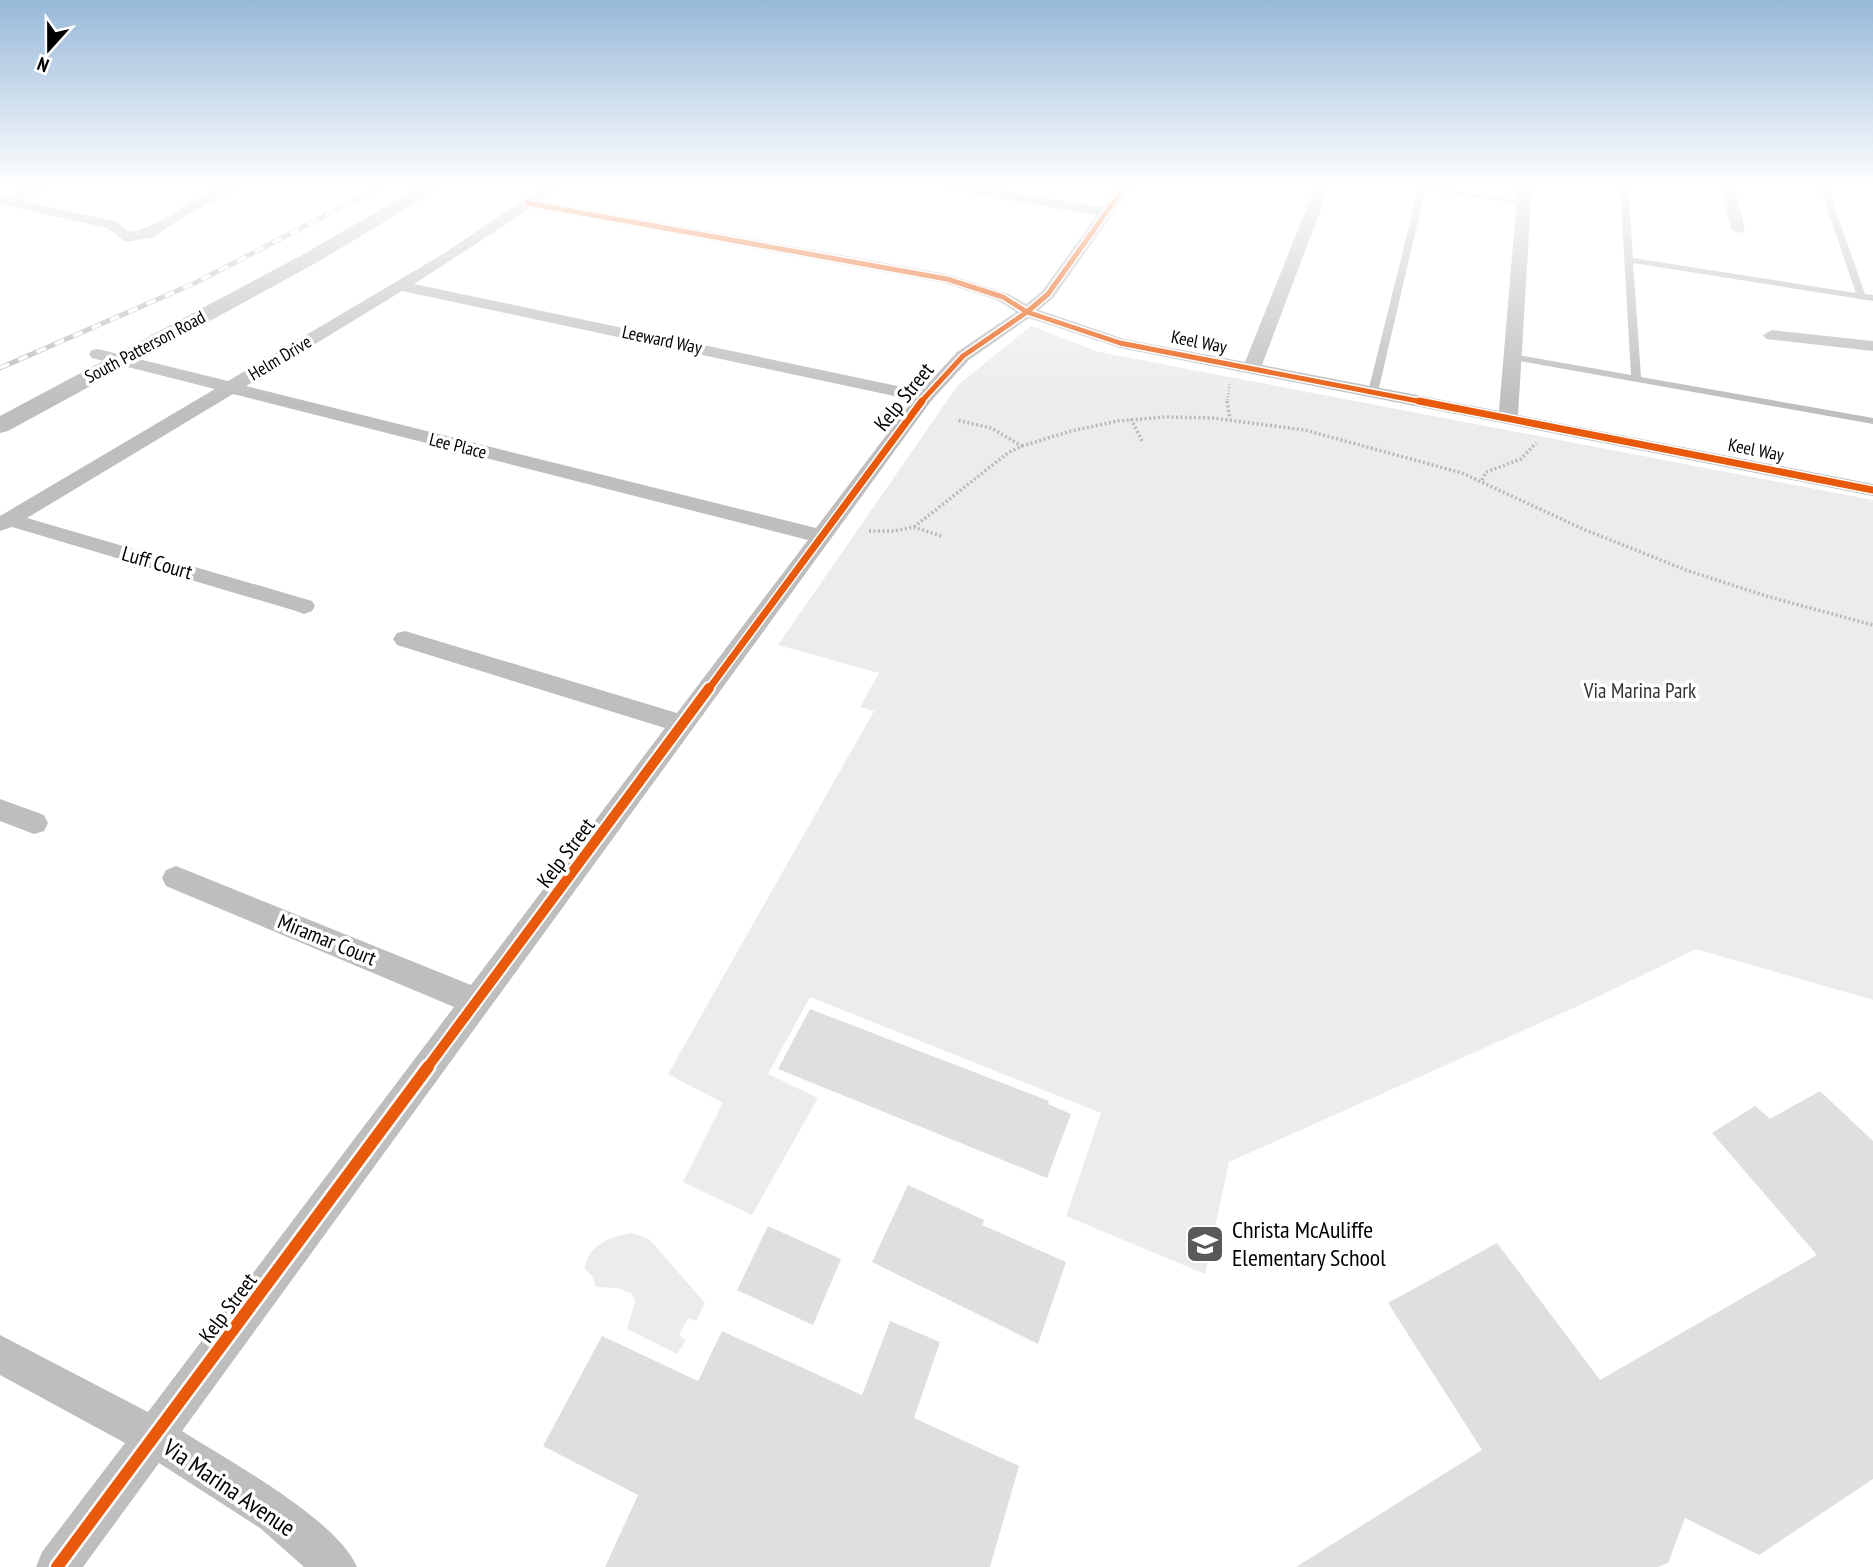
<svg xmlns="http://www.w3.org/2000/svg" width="1873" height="1567" viewBox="0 0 1873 1567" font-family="'PT Sans Narrow',sans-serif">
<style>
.green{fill:#ececec}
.building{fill:#dfdfdf}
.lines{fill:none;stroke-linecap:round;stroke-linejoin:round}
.path-far1{stroke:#b9b9b9;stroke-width:2.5;stroke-dasharray:1 2;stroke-linecap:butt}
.path{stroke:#b9b9b9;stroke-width:3.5;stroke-dasharray:2 2.5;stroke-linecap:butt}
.service{fill:#bebebe;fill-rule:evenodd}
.minor{fill:#bebebe;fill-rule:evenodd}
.tertiary{fill:#bebebe;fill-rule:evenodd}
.rail-casing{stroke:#bebebe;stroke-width:5}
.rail{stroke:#fff;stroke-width:3.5;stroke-dasharray:10;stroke-linecap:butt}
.cycleway-far3-casing{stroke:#fff;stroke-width:8}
.cycleway-far2-casing{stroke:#fff;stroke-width:10}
.cycleway-far1-casing{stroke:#fff;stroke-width:14}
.cycleway-casing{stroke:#fff;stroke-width:17}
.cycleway-far3{stroke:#e8590c;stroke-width:5}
.cycleway-far2{stroke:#e8590c;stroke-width:7}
.cycleway-far1{stroke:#e8590c;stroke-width:10}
.cycleway{stroke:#e8590c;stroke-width:12}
.labels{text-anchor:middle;stroke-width:7;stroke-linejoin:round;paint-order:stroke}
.far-street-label{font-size:18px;fill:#000;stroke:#fff}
.street-label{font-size:21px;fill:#000;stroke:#fff}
.park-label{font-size:21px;fill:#333;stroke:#fff}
.near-poi-label{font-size:24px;fill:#000;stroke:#fff;text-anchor:start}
.near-street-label{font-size:24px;fill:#000;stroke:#fff}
</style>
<rect width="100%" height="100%" fill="#fff"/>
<!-- green -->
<g class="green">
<polygon points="1031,326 1099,352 1873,500 1873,1000 1696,949 1589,1001 1229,1162 1205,1274 1066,1216 1101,1113 810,997 768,1074 818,1098 752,1215 683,1182 723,1103 668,1074 874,711 860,707 879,673 778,645 958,385"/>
<path d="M632,1233L649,1239L705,1303L696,1321L688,1318L679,1335L686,1340L677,1354L627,1329L635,1302L632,1294L618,1288L596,1287L593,1277L585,1269C587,1245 611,1236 632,1233Z"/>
</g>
<!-- building -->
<g class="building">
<polygon points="810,1009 1049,1101 1048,1104 1071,1114 1047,1178 778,1069"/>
<polygon points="1820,1091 1873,1141 1873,1479 1759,1555 1685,1518 1668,1563 1658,1567 1296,1567 1482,1450 1388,1303 1497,1243 1600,1380 1817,1255 1712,1133 1755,1106 1770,1119"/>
<polygon points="908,1185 984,1220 982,1225 1066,1262 1038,1344 872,1262"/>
<polygon points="768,1226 841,1259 813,1325 737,1290"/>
<polygon points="890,1321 940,1342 914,1418 1019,1466 990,1567 605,1567 638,1495 543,1446 602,1336 698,1381 722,1331 862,1395"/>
</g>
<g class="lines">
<!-- path-far1 -->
<polyline class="path-far1" points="1227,403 1230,382"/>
<!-- path -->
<g class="path">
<polyline points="1227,401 1230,419"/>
<polyline points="1131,419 1142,441"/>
<polyline points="1022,446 1071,431 1118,421 1165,417 1212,418 1305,430 1462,473 1583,529 1686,570 1766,596 1873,625"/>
<polyline points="1482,480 1486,472 1521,459 1536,443"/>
<polyline points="914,527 1009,452 1022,446 991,428 956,420"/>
<polyline points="869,531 894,531 914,527 941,536"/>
</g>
<!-- service -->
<g class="service">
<polygon points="1620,185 1628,185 1633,258 1856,293 1819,185 1827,185 1865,294 1873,295 1873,301 1633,263 1641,377 1873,418 1873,424 1509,359 1509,355 1512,354 1631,375"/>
<polygon points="1419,186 1528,202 1524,204 1425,191 1378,392 1373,395 1368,392"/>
</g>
<!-- minor -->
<g class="minor">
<path d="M35,185H54L23,201L117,222L129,232C168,227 199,184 244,185L180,219L154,237L126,242L107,228L0,204V196L7,197Z"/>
<path d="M546,185H562L541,201L947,274L1009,294L1026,304L1042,291L1097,215L942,189L935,185H967L1103,207L1119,185H1133L1054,297L1039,310L1124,339L1245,362L1316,185H1330L1262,365L1499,411L1518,185H1532L1518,415L1873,484V496L1120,348L1029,318L969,360L931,401L182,1431C227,1460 337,1519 357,1567H304L260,1528L159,1463L83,1567H36L42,1552L125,1443L0,1375V1335L148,1412L454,1007L166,886L162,878L166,870L176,866L186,870L471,985L665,728L397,645L393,639L397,633L405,631L677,713L808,540L233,394L27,518L312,601L315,606L312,611L304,614L296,611L12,527L0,531V516L215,389L92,358L89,354L92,350L98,349L228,381L443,254ZM531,208L944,283L997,300L1016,312L957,352L921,391L414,284ZM402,291L913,400L816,528L246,386Z"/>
<polygon points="1720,185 1734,185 1745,229 1743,232 1738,233 1731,229"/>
<polygon points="1772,330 1873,341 1873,351 1766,339 1763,335"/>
<polygon points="0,799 44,815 48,823 44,831 34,834 0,821"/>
</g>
<!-- tertiary -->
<polygon class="tertiary" points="423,185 445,185 316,263 8,431 0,433 0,416 302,255"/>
<defs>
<polyline id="rail" points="0,368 195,283 384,185"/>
</defs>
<!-- rail casing -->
<use href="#rail" class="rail-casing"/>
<!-- rail -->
<use href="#rail" class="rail"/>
<defs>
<g id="cycleway-far3">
<polyline points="527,203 947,279 1003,297 1027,312 1120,343 1428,403"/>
<polyline points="920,403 963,356 1027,312 1048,294 1126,185"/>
</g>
<g id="cycleway-far2">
<polyline points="1419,401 1873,490"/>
<polyline points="708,690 922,401"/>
</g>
<polyline id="cycleway-far1" points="427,1068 709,688"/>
<polyline id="cycleway" points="57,1567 428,1067"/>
</defs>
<!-- cycleway-far3 casing -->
<use href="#cycleway-far3" class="cycleway-far3-casing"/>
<!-- cycleway-far2 casing -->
<use href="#cycleway-far2" class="cycleway-far2-casing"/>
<!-- cycleway-far1 casing -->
<use href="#cycleway-far1" class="cycleway-far1-casing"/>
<!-- cycleway casing -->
<use href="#cycleway" class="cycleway-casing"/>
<!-- cycleway-far3 -->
<use href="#cycleway-far3" class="cycleway-far3"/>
<!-- cycleway-far2 -->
<use href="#cycleway-far2" class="cycleway-far2"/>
<!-- cycleway-far1 -->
<use href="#cycleway-far1" class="cycleway-far1"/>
<!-- cycleway -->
<use href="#cycleway" class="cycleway"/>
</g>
<!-- sky -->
<linearGradient id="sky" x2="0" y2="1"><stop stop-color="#97b8d8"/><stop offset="0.46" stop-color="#fff"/><stop offset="1" stop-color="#fff" stop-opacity="0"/></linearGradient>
<rect width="1873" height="404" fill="url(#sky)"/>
<!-- icons -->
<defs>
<symbol id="school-square" viewBox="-11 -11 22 22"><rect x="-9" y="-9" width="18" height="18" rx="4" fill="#595959" stroke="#fff"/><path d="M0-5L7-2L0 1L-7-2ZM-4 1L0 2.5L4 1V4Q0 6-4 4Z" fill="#fff"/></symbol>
</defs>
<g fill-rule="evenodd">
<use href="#school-square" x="1183" y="1222" width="44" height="44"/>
</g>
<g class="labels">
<!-- far-street labels -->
<g class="far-street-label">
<text transform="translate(662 340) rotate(12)" y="6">Leeward Way</text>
<text transform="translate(1199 342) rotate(11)" y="6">Keel Way</text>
<text transform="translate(145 347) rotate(-28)" y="6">South Patterson Road</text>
<text transform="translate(280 358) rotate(-31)" y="6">Helm Drive</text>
<text transform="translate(458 446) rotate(14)" y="6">Lee Place</text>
<text transform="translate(1756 450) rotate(11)" y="6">Keel Way</text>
</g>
<!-- street labels -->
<g class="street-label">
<text transform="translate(904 397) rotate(-51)" y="7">Kelp Street</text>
<text transform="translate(157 563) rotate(16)" y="7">Luff Court</text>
<text transform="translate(566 853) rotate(-53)" y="7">Kelp Street</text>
<text transform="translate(327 940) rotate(22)" y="7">Miramar Court</text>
<text transform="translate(228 1308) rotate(-53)" y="7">Kelp Street</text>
</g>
<!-- park labels -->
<g class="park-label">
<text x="1640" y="698">Via Marina Park</text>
</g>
<!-- near-poi labels -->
<g class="near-poi-label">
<text x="1232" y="1238">Christa McAuliffe<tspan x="1232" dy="28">Elementary School</tspan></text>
</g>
<!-- near-street labels -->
<g class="near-street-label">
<text transform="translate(229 1488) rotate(34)" y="8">Via Marina Avenue</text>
</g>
</g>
<!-- north arrow -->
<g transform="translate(49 49) rotate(201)" stroke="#ffffff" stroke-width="5" paint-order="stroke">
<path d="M0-5L12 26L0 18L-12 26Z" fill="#000000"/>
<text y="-10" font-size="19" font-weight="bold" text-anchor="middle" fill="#000000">N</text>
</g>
</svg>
